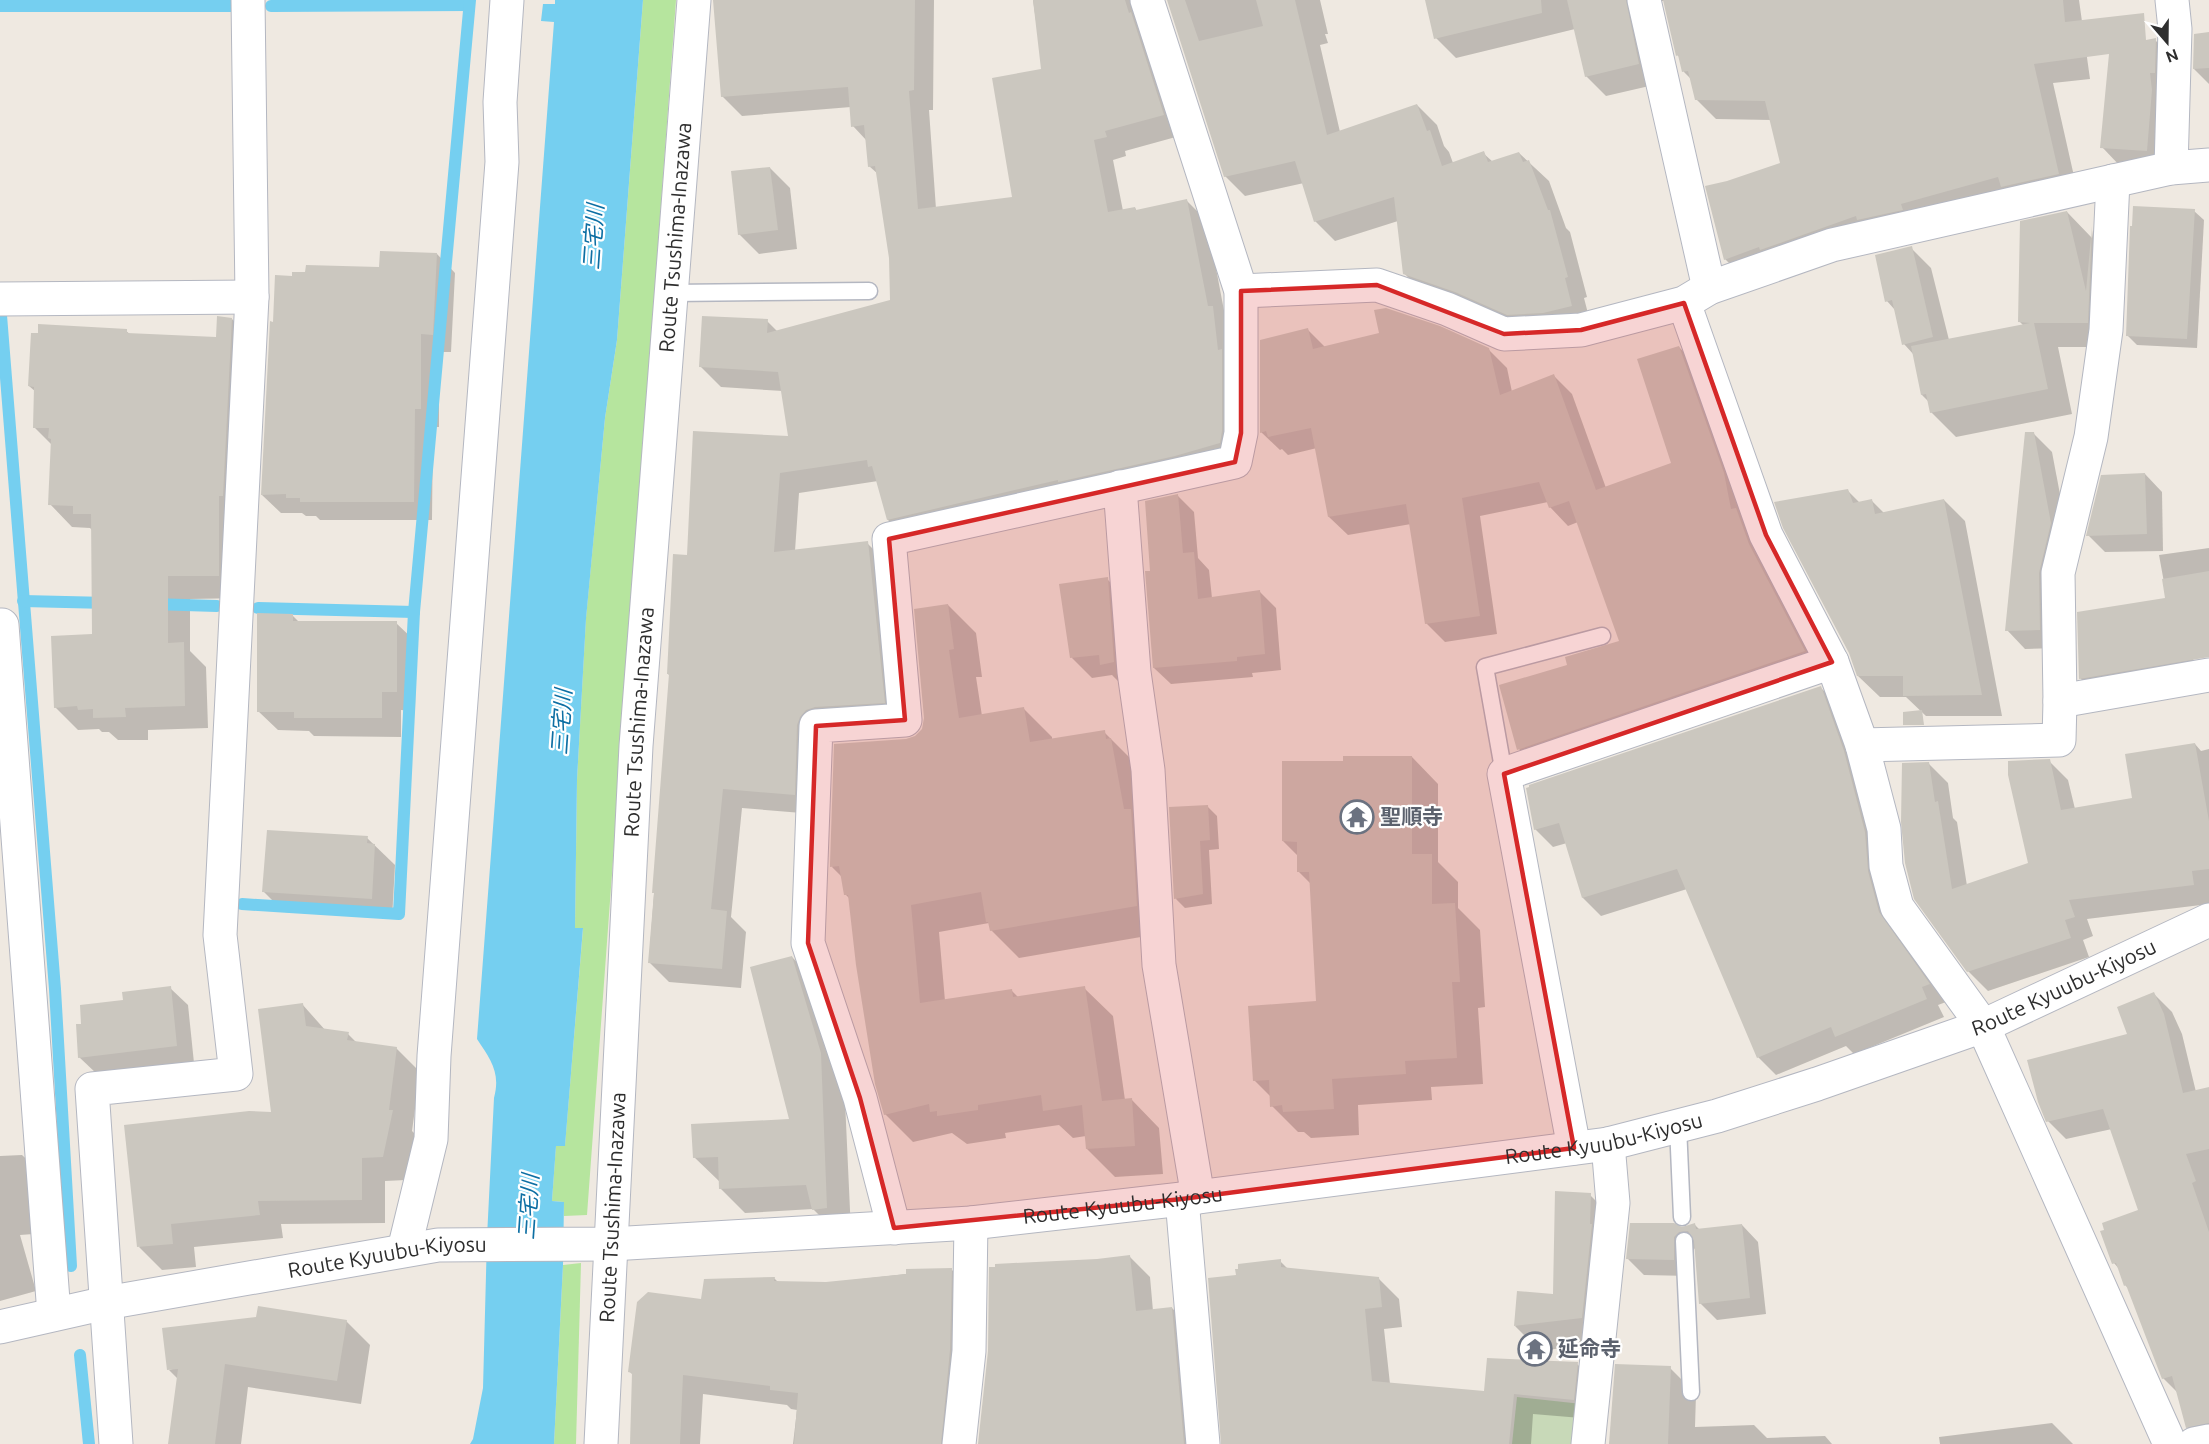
<svg xmlns="http://www.w3.org/2000/svg" width="2209" height="1444" viewBox="0 0 2209 1444" font-family="Ubuntu,'Noto Sans JP',sans-serif">
<style>
.green{fill:#b6e59e}
.cemetery{fill:#c8d9b8}
.water{fill:#75cff0}
.shadow{fill:#0003}
.lines{fill:none;stroke-linecap:round;stroke-linejoin:round}
.stream{stroke:#75cff0;stroke-width:12}
.building{fill:#cbc7bf}
.service-casing{stroke:#b4b7c1;stroke-width:19}
.minor-casing{stroke:#b4b7c1;stroke-width:35}
.secondary-casing{stroke:#b4b7c1;stroke-width:35}
.service{stroke:#fff;stroke-width:16}
.minor{stroke:#fff;stroke-width:33}
.secondary{stroke:#fff;stroke-width:33}
.marked{fill:#d62828;fill-opacity:0.2;stroke:#d62828;stroke-width:4.5;stroke-linejoin:round}
.labels{text-anchor:middle;stroke-width:4.5;stroke-linejoin:round;paint-order:stroke}
.street-label{font-size:21px;fill:#2e2e2e;stroke:#fff}
.worship-label{font-size:21px;font-weight:bold;fill:#5b616d;stroke:#fff;text-anchor:start}
.water-label{font-size:22px;font-style:italic;fill:#0d6fa3;stroke:#fff}
</style>
<rect width="100%" height="100%" fill="#efe9e1"/>
<!-- green -->
<g class="green">
<polygon points="643,0 676,0 587,1215 564,1216 564,1202 552,1201 556,1145 565,1145 583,929 575,928 577,780 586,618 605,418 617,340"/>
<polygon points="581,1263 576,1444 554,1444 563,1265"/>
</g>
<!-- cemetery -->
<polygon class="cemetery" points="1517,1397 1582,1404 1577,1444 1512,1444"/>
<!-- water -->
<path class="water" d="M555,0H643L617,340L605,418L586,619L577,780L575,928H583L565,1146H556L552,1201L564,1202L563,1265L554,1444H470L473,1439L483,1388L487,1237L494,1098C501,1072 490,1059 477,1039L554,22L541,21L543,4H555Z"/>
<!-- shadow -->
<g class="shadow">
<polygon points="828,0 934,0 933,110 929,110 936,209 1014,199 1043,70 1033,0 1139,0 1183,135 1125,151 1126,156 1113,160 1123,211 1135,208 1137,211 1187,201 1207,221 1226,321 1242,452 908,540 888,520 878,481 799,493 795,551 867,543 887,563 904,722 835,727 814,814 742,808 731,917 746,932 741,988 669,982 649,962 670,676 668,674 689,557 790,438 783,391 721,387 701,367 767,321 778,332 892,301 890,258 878,174 869,166 867,141 853,126 851,107 742,116 722,96"/>
<polygon points="1172,0 1320,0 1328,34 1325,34 1328,43 1320,45 1340,132 1417,105 1437,125 1444,146 1449,152 1453,163 1483,153 1493,162 1519,153 1549,181 1566,228 1570,232 1587,297 1584,298 1591,325 1529,334 1424,294 1404,273 1398,221 1335,241 1315,221 1304,183 1245,196 1225,176"/>
<polygon points="1427,0 2079,0 2090,79 2053,83 2078,194 1745,279 1725,259 1728,182 1782,164 1771,120 1716,119 1696,99 1691,79 1684,72 1681,58 1677,55 1665,1 1660,1 1658,84 1606,96 1586,76 1575,29 1456,58 1436,38"/>
<polygon points="2209,34 2209,84 2194,69"/>
<polygon points="2155,40 2175,60 2166,170 2121,167 2102,147"/>
<polygon points="770,168 790,188 797,249 759,254 739,234"/>
<polygon points="2194,211 2204,220 2197,348 2137,345 2127,335"/>
<polygon points="2067,212 2092,238 2093,230 2116,253 2112,347 2058,347 2072,414 1956,437 1931,412 1929,402 1922,395 1914,355 1904,344 1895,310 1887,301 1911,248 1931,268 1949,340 2023,325 2020,322"/>
<polygon points="437,254 455,273 451,352 439,352 439,427 433,427 432,520 320,520 316,516 306,516 302,513 281,513 262,495 275,323 293,278 380,269"/>
<polygon points="232,319 254,342 242,598 190,599 190,651 206,667 208,728 148,730 148,740 118,740 109,732 102,732 99,729 78,730 55,707 94,635 93,531 90,528 72,527 50,504 52,445 34,427 36,392 29,386 126,331 131,335 217,339"/>
<polygon points="1307,329 1325,347 1488,349 1507,368 1512,392 1554,376 1572,394 1606,488 1672,464 1679,347 1697,366 1822,670 1537,767 1519,749 1569,666 1621,642 1578,522 1568,526 1550,507 1548,502 1480,516 1497,634 1445,642 1426,623 1411,524 1348,535 1329,517 1317,448 1288,455 1282,449 1280,450 1261,432"/>
<polygon points="2033,433 2052,452 2069,542 2058,648 2025,649 2007,630"/>
<polygon points="2145,474 2162,492 2163,551 2105,552 2088,535"/>
<polygon points="1848,491 1860,503 1872,501 1885,514 1944,500 1965,521 2002,716 1926,716 1906,697 1880,697 1858,676"/>
<polygon points="1178,496 1194,512 1198,558 1209,570 1212,598 1260,592 1276,608 1281,670 1252,673 1253,677 1171,684 1154,668 1152,572"/>
<polygon points="2209,548 2209,649 2193,658 2196,680 2099,697 2080,678 2167,599 2159,555"/>
<polygon points="1107,579 1127,599 1121,684 1112,675 1092,678 1072,658"/>
<polygon points="948,605 976,633 982,677 976,677 982,716 1024,709 1052,737 1052,740 1104,732 1132,760 1164,933 1019,958 991,930 989,923 939,932 945,1001 1011,990 1019,998 1084,988 1113,1016 1125,1100 1131,1099 1159,1128 1163,1174 1115,1177 1087,1149 1086,1136 1073,1138 1059,1125 1005,1133 1006,1138 967,1144 952,1133 913,1142 885,1114 850,899 846,895 843,878 832,867 907,740 916,737 923,729"/>
<polygon points="292,615 300,623 396,623 416,642 415,711 401,710 401,737 314,736 309,731 278,730 258,711"/>
<polygon points="1820,687 1838,705 1946,1002 1938,1005 1944,1017 1854,1054 1846,1046 1776,1075 1758,1057 1687,889 1601,916 1583,898 1567,843 1553,847 1535,829"/>
<polygon points="2195,744 2201,751 2209,749 2209,904 2087,919 2093,936 2083,940 2089,957 1988,991 1968,971 1916,898 1929,764 1948,783 1953,818 1957,822 1967,886 2030,864 2049,761 2068,780 2075,809 2133,799"/>
<polygon points="1412,757 1438,784 1438,862 1458,882 1458,908 1480,930 1485,1007 1478,1008 1483,1084 1431,1087 1432,1100 1358,1105 1359,1135 1311,1138 1304,1132 1298,1132 1272,1106 1271,1097 1254,1080 1317,1003 1311,884 1298,871 1298,856 1283,841 1345,763"/>
<polygon points="1207,806 1217,816 1219,849 1209,850 1212,904 1185,908 1176,899"/>
<polygon points="367,838 395,865 392,918 284,912 264,892"/>
<polygon points="792,957 816,982 844,1079 851,1232 838,1234 813,1209 745,1213 720,1188 720,1182 694,1157 791,1120"/>
<polygon points="170,988 188,1005 194,1063 97,1074 79,1057 83,1025 124,1002"/>
<polygon points="2154,994 2172,1012 2182,1034 2196,1092 2209,1088 2209,1444 2205,1444 2187,1427 2179,1394 2163,1378 2129,1289 2125,1285 2120,1270 2114,1263 2140,1211 2112,1129 2066,1139 2048,1121 2129,1035"/>
<polygon points="302,1004 326,1031 348,1034 357,1043 396,1048 420,1072 412,1131 416,1135 406,1180 385,1181 385,1223 281,1224 283,1238 194,1247 196,1267 162,1270 139,1247 273,1114"/>
<polygon points="22,1155 42,1174 47,1233 20,1235 36,1291 0,1301 0,1156"/>
<polygon points="1590,1195 1615,1220 1607,1342 1540,1351 1515,1326 1554,1296"/>
<polygon points="1695,1225 1700,1230 1742,1225 1758,1242 1766,1314 1717,1320 1700,1303 1696,1247 1690,1254 1690,1276 1644,1275 1628,1259 1682,1229"/>
<polygon points="1130,1257 1150,1277 1153,1311 1172,1308 1192,1329 1202,1444 979,1444"/>
<polygon points="1280,1261 1289,1270 1378,1278 1399,1299 1402,1327 1384,1329 1390,1384 1485,1392 1577,1364 1597,1384 1593,1419 1533,1414 1531,1444 1223,1444 1237,1276"/>
<polygon points="951,1269 971,1289 962,1444 793,1444 797,1410 791,1409 787,1405 703,1394 700,1444 631,1444 633,1375 630,1372 702,1301 774,1278 779,1283 826,1283"/>
<polygon points="346,1321 370,1345 361,1404 248,1387 241,1444 170,1444 178,1379 169,1370"/>
<polygon points="1670,1368 1696,1394 1695,1427 1754,1425 1767,1438 1825,1436 1832,1444 1612,1444"/>
<polygon points="2052,1423 2073,1444 1940,1444 1939,1437"/>
</g>
<g class="lines">
<!-- stream -->
<g class="stream">
<polyline points="0,6 232,6"/>
<polyline points="271,6 469,5"/>
<polyline points="0,303 55,989 71,1266"/>
<polyline points="23,601 108,603"/>
<polyline points="152,604 217,606"/>
<polyline points="258,608 414,612"/>
<polyline points="242,904 399,914 414,612 470,0"/>
<polyline points="80,1355 89,1444"/>
</g>
</g>
<!-- building -->
<g class="building">
<polygon points="713,0 915,0 914,90 909,91 918,209 1012,197 992,78 1041,69 1033,0 1125,0 1129,13 1131,12 1164,115 1105,131 1107,137 1094,140 1108,212 1135,207 1136,210 1187,199 1208,306 1213,306 1218,350 1222,349 1222,431 1220,443 1175,456 1058,482 1058,480 887,520 872,466 868,467 867,460 780,473 774,552 868,541 885,703 815,707 806,710 800,717 797,725 795,795 723,789 711,909 727,911 722,969 648,963 654,893 652,893 669,674 667,674 673,554 687,555 693,431 788,436 778,372 699,367 702,316 768,319 767,333 890,300 889,258 875,166 868,167 864,125 851,127 848,87 721,97"/>
<polygon points="1167,0 1185,0 1199,41 1263,26 1256,0 1295,0 1327,135 1417,104 1427,131 1430,130 1442,166 1484,151 1488,162 1519,152 1523,162 1529,160 1548,210 1550,210 1568,277 1565,278 1572,306 1543,313 1507,315 1455,292 1403,274 1394,197 1314,222 1295,161 1224,177"/>
<polygon points="1425,0 1541,0 1542,13 1434,39"/>
<polygon points="1567,0 1626,0 1639,64 1585,77"/>
<polygon points="1663,0 2063,0 2065,22 2144,13 2146,40 2156,38 2155,73 2150,73 2152,90 2147,151 2100,148 2109,54 2034,64 2059,174 2001,187 1998,177 1901,204 1903,210 1857,220 1856,216 1760,250 1759,247 1724,260 1705,186 1727,181 1780,163 1765,101 1695,100 1688,71 1682,72 1678,55 1676,56"/>
<polygon points="2209,32 2209,68 2193,69 2194,34"/>
<polygon points="770,167 778,230 738,235 731,171"/>
<polygon points="2133,206 2195,209 2187,339 2126,336 2130,226 2132,226"/>
<polygon points="2067,211 2086,291 2092,226 2088,323 2034,323 2048,389 1930,413 1926,394 1921,395 1911,346 2030,323 2018,322 2020,221"/>
<polygon points="1912,246 1933,337 1902,345 1892,300 1885,302 1875,255"/>
<polygon points="380,251 437,253 433,335 421,334 421,409 415,409 414,502 300,502 300,498 286,498 286,494 261,495 270,321 273,322 275,275 292,276 292,272 305,272 306,265 379,267"/>
<polygon points="1386,308 1440,326 1489,348 1500,395 1554,374 1596,490 1671,463 1637,359 1679,346 1724,473 1731,509 1736,508 1749,544 1805,651 1517,750 1499,685 1567,665 1565,657 1619,641 1569,501 1549,508 1539,482 1462,498 1480,616 1425,624 1406,504 1328,517 1311,428 1268,437 1266,431 1260,433 1260,340 1308,328 1313,349 1379,333 1374,310"/>
<polygon points="217,316 232,318 223,496 219,496 219,576 168,576 168,643 184,642 185,706 125,708 126,717 93,718 93,709 78,710 77,706 54,708 51,636 92,634 91,514 73,514 73,506 48,505 51,439 48,438 49,428 33,428 34,387 28,386 31,333 38,333 38,324 127,329 127,333 216,337"/>
<polygon points="2025,432 2034,432 2051,523 2039,573 2040,630 2005,631"/>
<polygon points="2145,473 2147,534 2086,536 2101,475"/>
<polygon points="1848,489 1853,503 1872,499 1875,514 1944,499 1982,695 1903,696 1903,676 1857,676 1849,653 1783,528 1774,502"/>
<polygon points="1178,494 1183,553 1194,552 1198,599 1260,590 1265,654 1237,657 1237,661 1153,668 1145,571 1150,571 1145,501"/>
<polygon points="2209,571 2209,657 2079,679 2077,612 2165,598 2162,579"/>
<polygon points="1108,577 1114,662 1100,665 1099,655 1070,658 1059,584"/>
<polygon points="948,604 954,649 949,650 959,718 1024,707 1030,742 1105,730 1106,739 1111,738 1124,809 1131,809 1137,906 990,931 988,922 986,922 981,892 911,905 920,1003 1012,989 1013,997 1085,986 1102,1101 1132,1098 1135,1146 1086,1149 1082,1105 1043,1111 1041,1095 978,1105 978,1110 937,1116 937,1111 930,1112 929,1104 884,1115 875,1084 856,965 848,895 844,895 839,866 830,867 830,864 834,744 906,739 915,736 922,729 924,718 914,609"/>
<polygon points="257,613 293,614 293,621 397,621 397,692 382,692 382,718 294,718 294,712 257,712"/>
<polygon points="1821,686 1844,751 1865,832 1868,871 1879,912 1930,984 1922,987 1927,999 1835,1037 1831,1027 1757,1058 1677,869 1582,898 1559,823 1534,830 1526,788 1529,787 1529,785"/>
<polygon points="1922,710 1924,725 1903,725 1903,712"/>
<polygon points="2195,743 2209,821 2209,869 2192,871 2194,885 2069,900 2075,917 2065,920 2071,938 1967,972 1914,899 1905,863 1901,822 1902,763 1929,762 1935,802 1938,801 1952,889 2028,863 2008,775 2008,761 2050,759 2061,810 2132,798 2125,754"/>
<polygon points="1343,756 1412,756 1412,854 1432,854 1432,904 1455,903 1460,982 1452,982 1457,1058 1405,1061 1406,1074 1332,1079 1334,1109 1283,1112 1282,1105 1270,1107 1269,1080 1253,1081 1248,1006 1316,1001 1309,872 1297,872 1297,842 1282,841 1282,761 1343,761"/>
<polygon points="1208,805 1210,840 1200,841 1203,894 1174,899 1169,807"/>
<polygon points="267,830 368,836 367,843 375,844 372,899 262,892"/>
<polygon points="792,956 821,1053 827,1208 812,1210 806,1185 719,1189 718,1157 693,1158 691,1124 789,1119 750,967"/>
<polygon points="171,986 177,1046 78,1058 76,1024 81,1024 80,1005 123,1000 122,992"/>
<polygon points="2154,992 2164,1014 2183,1093 2209,1087 2209,1149 2186,1154 2196,1181 2192,1183 2209,1232 2209,1423 2186,1428 2172,1376 2162,1379 2126,1285 2124,1286 2116,1263 2112,1264 2100,1231 2104,1230 2102,1223 2138,1210 2103,1109 2046,1122 2038,1102 2027,1060 2127,1034 2117,1007"/>
<polygon points="303,1003 306,1026 349,1032 347,1040 397,1047 389,1110 393,1110 383,1157 362,1158 362,1200 258,1201 260,1215 171,1224 173,1244 137,1247 124,1125 249,1111 271,1112 258,1009"/>
<polygon points="1555,1191 1591,1193 1590,1224 1592,1224 1582,1318 1514,1326 1517,1291 1553,1294"/>
<polygon points="1630,1223 1674,1223 1682,1227 1695,1223 1696,1229 1742,1224 1750,1298 1699,1304 1694,1241 1688,1231 1679,1232 1674,1237 1674,1260 1626,1259"/>
<polygon points="1130,1255 1136,1311 1172,1307 1184,1444 978,1444 988,1351 989,1267 995,1267 995,1264 1097,1259"/>
<polygon points="1281,1259 1281,1267 1379,1277 1382,1307 1365,1309 1372,1381 1484,1391 1487,1358 1578,1362 1574,1400 1514,1394 1509,1444 1221,1444 1208,1278 1236,1275 1235,1269 1238,1269 1238,1264"/>
<polygon points="952,1268 950,1350 941,1444 794,1444 798,1393 770,1390 770,1386 683,1375 680,1444 630,1444 632,1373 628,1372 637,1302 648,1292 701,1299 704,1279 775,1277 774,1281 826,1282 906,1274 906,1269"/>
<polygon points="258,1306 347,1320 337,1381 225,1364 215,1444 168,1444 178,1369 167,1370 162,1328 256,1317"/>
<polygon points="1615,1364 1671,1366 1668,1444 1609,1444"/>
</g>
<g class="lines">
<defs>
<g id="service">
<polyline points="671,293 869,291"/>
<polyline points="1504,774 1485,667 1602,636"/>
<polyline points="1678,1126 1682,1217"/>
<polyline points="1684,1241 1691,1392"/>
</g>
<g id="minor">
<polyline points="1644,0 1709,288"/>
<polyline points="2171,168 2175,29 2172,0"/>
<polyline points="1241,291 1377,285 1447,309 1504,334 1581,330 1684,303 1709,288 1832,245 2113,181 2171,168 2209,165"/>
<polyline points="0,299 252,297"/>
<polyline points="1684,303 1766,535 1832,662 1862,745 1884,829 1886,866 1897,907 1983,1026 2170,1444"/>
<polyline points="1120,487 1134,672 1148,770 1159,965 1198,1197"/>
<polyline points="0,625 2,625 54,1314"/>
<polyline points="2060,701 2209,675"/>
<polyline points="1862,745 2059,740 2060,701 2058,573 2091,437 2106,330 2113,181"/>
<polyline points="1574,1148 1504,774 1832,662"/>
<polyline points="1182,1199 1203,1444"/>
<polyline points="894,1228 860,1098 808,943 816,726 905,720 889,539 1235,462 1241,433 1241,291 1147,0"/>
<polyline points="404,1250 431,1139 434,1056 502,162 500,102 507,0"/>
<polyline points="116,1444 92,1089 236,1074 220,935 252,297 248,0"/>
<polyline points="959,1444 969,1351 971,1223"/>
<polyline points="1588,1444 1613,1203 1608,1144"/>
<polyline points="2194,1444 2209,1441"/>
</g>
<g id="secondary">
<path id="s1" d="M0,1327L106,1303L438,1245L611,1244L971,1223L1182,1199L1608,1144L1717,1116L1817,1084L1983,1026L2209,920"/>
<path id="s2" d="M601,1444L636,746L694,0"/>
</g>
</defs>
<!-- service casing -->
<use href="#service" class="service-casing"/>
<!-- minor casing -->
<use href="#minor" class="minor-casing"/>
<!-- secondary casing -->
<use href="#secondary" class="secondary-casing"/>
<!-- service -->
<use href="#service" class="service"/>
<!-- minor -->
<use href="#minor" class="minor"/>
<!-- secondary -->
<use href="#secondary" class="secondary"/>
</g>
<!-- marked area -->
<path class="marked" d="M1377,285L1504,334L1581,330L1684,303L1766,535L1832,662L1504,774L1574,1148L1182,1199L894,1228L860,1098L808,943L816,726L905,720L889,539L1235,462L1241,433V291Z"/>
<!-- icons -->
<defs>
<symbol id="temple-ring" viewBox="-11 -11 22 22"><circle r="9.5" fill="#fff" stroke="#6b7280" stroke-width="1.5"/><path d="M0-6L5-2H3V0L6.5 2.5H4V6H1.5V3h-3V6H-4V2.5H-6.5L-3 0V-2H-5Z" fill="#6b7280"/></symbol>
</defs>
<g fill-rule="evenodd">
<use href="#temple-ring" x="1338" y="798" width="38" height="38"/>
<use href="#temple-ring" x="1516" y="1330" width="38" height="38"/>
</g>
<g class="labels">
<!-- street labels -->
<g class="street-label">
<text dy="7" stroke="none"><textPath href="#s2" startOffset="1209">Route Tsushima-Inazawa</textPath></text>
<text dy="7" stroke="none"><textPath href="#s2" startOffset="723">Route Tsushima-Inazawa</textPath></text>
<text dy="7" stroke="none"><textPath href="#s1" startOffset="2104">Route Kyuubu-Kiyosu</textPath></text>
<text dy="7" stroke="none"><textPath href="#s1" startOffset="1618">Route Kyuubu-Kiyosu</textPath></text>
<text dy="7" stroke="none"><textPath href="#s1" startOffset="1132">Route Kyuubu-Kiyosu</textPath></text>
<text dy="7" stroke="none"><textPath href="#s2" startOffset="237">Route Tsushima-Inazawa</textPath></text>
<text dy="7" stroke="none"><textPath href="#s1" startOffset="394">Route Kyuubu-Kiyosu</textPath></text>
</g>
<!-- worship labels -->
<g class="worship-label">
<text x="1380" y="824">聖順寺</text>
<text x="1558" y="1356">延命寺</text>
</g>
<!-- water labels -->
<g class="water-label">
<text transform="translate(593 237) rotate(-86)" y="8">三宅川</text>
<text transform="translate(561 722) rotate(-86)" y="8">三宅川</text>
<text transform="translate(528 1207) rotate(-86)" y="8">三宅川</text>
</g>
</g>
<!-- north arrow -->
<g transform="translate(2167 42) rotate(160)" stroke="#ffffff" stroke-width="4.5" paint-order="stroke">
<path d="M0-4.5L10 22L0 15L-10 22Z" fill="#2e2e2e"/>
<text y="-9" font-size="16" font-weight="bold" text-anchor="middle" fill="#2e2e2e">N</text>
</g>
</svg>
